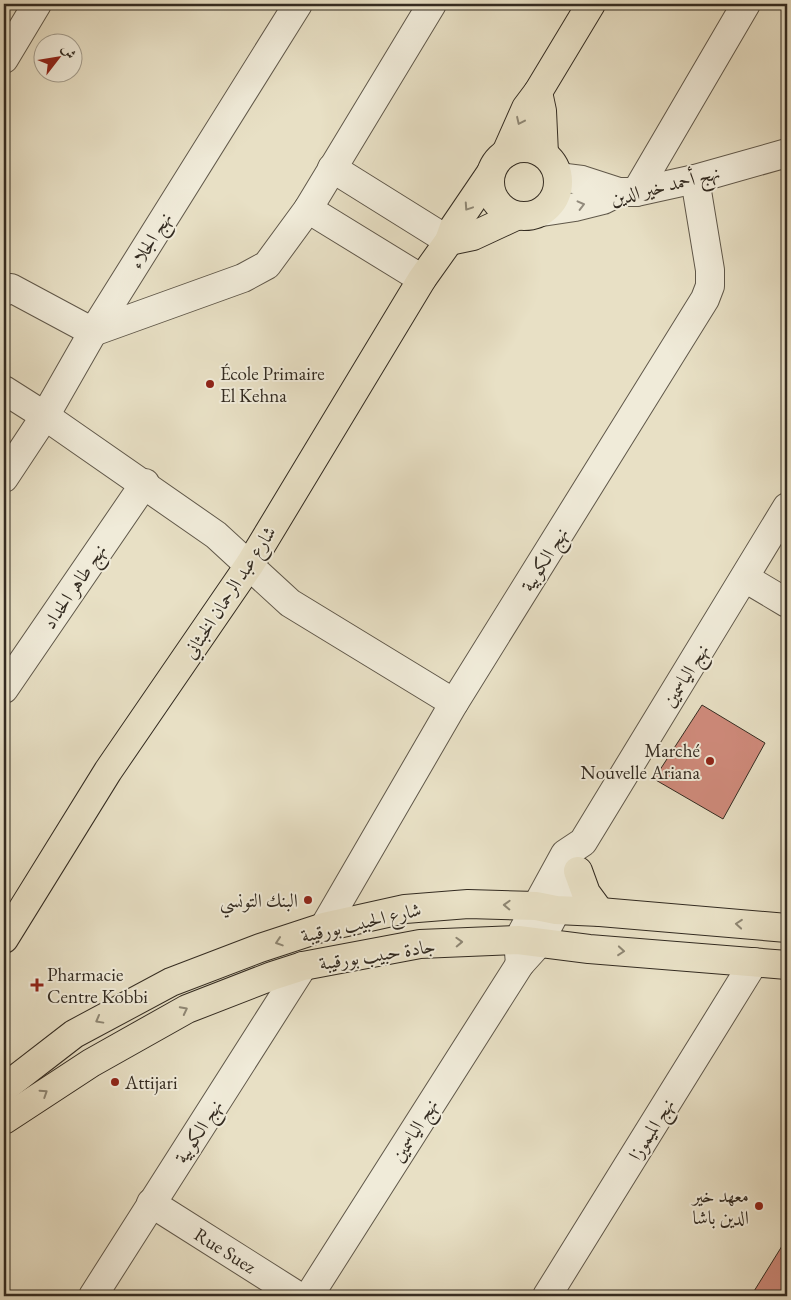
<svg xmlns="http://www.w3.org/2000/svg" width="791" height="1300" viewBox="0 0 791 1300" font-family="'EB Garamond',Amiri,serif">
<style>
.building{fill:#d08b7c;stroke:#332b21}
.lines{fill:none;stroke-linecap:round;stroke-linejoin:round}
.minor-casing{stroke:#60584a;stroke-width:30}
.major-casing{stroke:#332b21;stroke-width:30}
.minor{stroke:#f0ebd9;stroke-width:28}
.major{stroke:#e8e0c5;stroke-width:28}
.oneway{stroke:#8e8673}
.oneway2{stroke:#928b7d}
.poi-dot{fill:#8f2418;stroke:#f0ebd9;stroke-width:2}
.labels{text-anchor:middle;stroke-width:4;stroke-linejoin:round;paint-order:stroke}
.street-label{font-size:19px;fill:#332b21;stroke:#f0ebd9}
.poi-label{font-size:19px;fill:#332b21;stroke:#f0ebd9;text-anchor:start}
</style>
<rect width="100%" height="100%" fill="#e8e0c5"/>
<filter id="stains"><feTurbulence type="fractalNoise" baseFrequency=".004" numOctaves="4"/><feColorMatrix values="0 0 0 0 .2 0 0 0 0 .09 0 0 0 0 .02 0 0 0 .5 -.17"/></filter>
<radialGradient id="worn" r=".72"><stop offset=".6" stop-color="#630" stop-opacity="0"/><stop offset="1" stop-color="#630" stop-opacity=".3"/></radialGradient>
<!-- building -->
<g class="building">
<polygon points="702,705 765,743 723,819 654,779"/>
<polygon points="787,1238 787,1296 751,1296"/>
</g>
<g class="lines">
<defs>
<g id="minor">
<polyline points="4,59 37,4"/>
<polyline points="332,168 449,241"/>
<polyline points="558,177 582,180 619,192"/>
<polyline points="636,192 746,4"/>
<polyline points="308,209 422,279"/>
<polyline points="542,212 575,207 603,200 619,192 636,192 695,179 787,153"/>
<polyline points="4,292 8,288 11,288 93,332 243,278 267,265 308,209 432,4"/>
<polyline points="4,390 45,416 216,535 290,603 454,703"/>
<polyline points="4,478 45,416 93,332 298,4"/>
<polyline points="745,578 787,603"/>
<polyline points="4,689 145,483"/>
<polyline points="324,927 454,703 705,299 710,286 710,270 695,179"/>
<polyline points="520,964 518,940 565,854 583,842 787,507"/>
<path id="s1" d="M151,1203L298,1296"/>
<polyline points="93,1296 303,966"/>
<polyline points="309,1296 520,964 539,943 567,890"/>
<polyline points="547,1296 754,962"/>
</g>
<g id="major">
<polyline points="538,92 542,111 544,154"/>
<circle cx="524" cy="182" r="34"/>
<polyline points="506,153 526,108 538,92 591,4"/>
<polyline points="449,241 473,236 516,216"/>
<polyline points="578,871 586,893 600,912"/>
<polyline points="4,939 108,771 250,564 422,279 449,241 454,227 490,174"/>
<polyline points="4,1088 74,1034 171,982 260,948 324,927 405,909 468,904 536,906 556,910 600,912 787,928"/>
<polyline points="4,1120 91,1063 187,1009 272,976 303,966 420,944 518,940 589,949 787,965"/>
</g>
</defs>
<!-- minor casing -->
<use href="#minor" class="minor-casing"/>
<!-- major casing -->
<use href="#major" class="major-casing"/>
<!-- minor -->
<use href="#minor" class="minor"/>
<!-- major -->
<use href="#major" class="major"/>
</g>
<!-- one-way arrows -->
<defs><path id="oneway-chevron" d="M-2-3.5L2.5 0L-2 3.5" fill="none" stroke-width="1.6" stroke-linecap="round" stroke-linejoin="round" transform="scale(1.25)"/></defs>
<g class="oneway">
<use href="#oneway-chevron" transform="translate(520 121) rotate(115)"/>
<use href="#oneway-chevron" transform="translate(468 207) rotate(124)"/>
<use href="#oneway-chevron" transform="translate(507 905) rotate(-178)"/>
<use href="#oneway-chevron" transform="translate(739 924) rotate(-175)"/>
<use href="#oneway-chevron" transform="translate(279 942) rotate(162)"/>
<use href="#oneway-chevron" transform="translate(459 942) rotate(-2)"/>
<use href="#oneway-chevron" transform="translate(621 951) rotate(5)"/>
<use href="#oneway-chevron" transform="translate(184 1010) rotate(-27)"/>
<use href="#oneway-chevron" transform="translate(99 1020) rotate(151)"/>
<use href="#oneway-chevron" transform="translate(44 1093) rotate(-33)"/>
</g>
<use class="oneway2" href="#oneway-chevron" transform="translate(581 205) rotate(-14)"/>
<!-- markers -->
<g class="poi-dot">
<circle cx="210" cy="384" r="5"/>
<circle cx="710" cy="761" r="5"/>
<circle cx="308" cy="900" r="5"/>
<path d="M34.5 977.5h5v5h5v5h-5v5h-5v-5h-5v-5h5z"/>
<circle cx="115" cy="1082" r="5"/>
<circle cx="759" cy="1206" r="5"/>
</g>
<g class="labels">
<!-- street labels -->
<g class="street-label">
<text transform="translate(665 185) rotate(-14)" y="7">نهج أحمد خير الدين</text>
<text transform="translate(150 240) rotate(-58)" y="7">نهج الجلاء</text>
<text transform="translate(544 559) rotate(-58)" y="7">نهج الكوبية</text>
<text transform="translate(74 586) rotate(-56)" y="7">نهج طاهر الحداد</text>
<text transform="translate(229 592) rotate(-57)" y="7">شارع عبد الرحمان الخبثاني</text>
<text transform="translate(685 675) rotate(-58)" y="7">نهج الياسمين</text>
<text transform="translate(361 922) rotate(-13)" y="7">شارع الحبيب بورقيبة</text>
<text transform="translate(377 954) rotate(-9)" y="7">جادة حبيب بورقيبة</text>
<text transform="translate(651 1129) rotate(-58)" y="7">نهج الميموزا</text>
<text transform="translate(414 1130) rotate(-58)" y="7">نهج الياسمين</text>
<text transform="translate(198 1131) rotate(-57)" y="7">نهج الكوبية</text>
<text dy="7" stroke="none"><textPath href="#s1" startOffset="88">Rue Suez</textPath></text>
</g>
<!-- poi labels -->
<g class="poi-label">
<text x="220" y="380">École Primaire<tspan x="220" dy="22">El Kehna</tspan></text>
<text x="700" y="757" text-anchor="end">Marché<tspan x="700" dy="22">Nouvelle Ariana</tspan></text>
<text x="298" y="907" text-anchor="end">البنك التونسي</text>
<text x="47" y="981">Pharmacie<tspan x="47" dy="22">Centre Kobbi</tspan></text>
<text x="125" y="1089">Attijari</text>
<text x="749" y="1202" text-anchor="end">معهد خير<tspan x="749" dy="22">الدين باشا</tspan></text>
</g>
</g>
<!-- margin -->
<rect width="791" height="1300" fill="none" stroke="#e8e0c5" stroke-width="20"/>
<rect x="5" y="5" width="781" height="1290" fill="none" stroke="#332b21" stroke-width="2.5"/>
<rect x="10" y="10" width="771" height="1280" fill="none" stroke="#332b21"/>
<!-- north arrow -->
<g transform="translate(58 58) rotate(59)"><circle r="24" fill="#f0ebd9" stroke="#a49e8f"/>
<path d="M0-4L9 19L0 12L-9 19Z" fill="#8f2418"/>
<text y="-8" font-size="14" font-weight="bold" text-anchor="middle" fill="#332b21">ش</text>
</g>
<rect width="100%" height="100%" filter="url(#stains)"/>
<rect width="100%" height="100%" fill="url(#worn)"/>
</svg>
